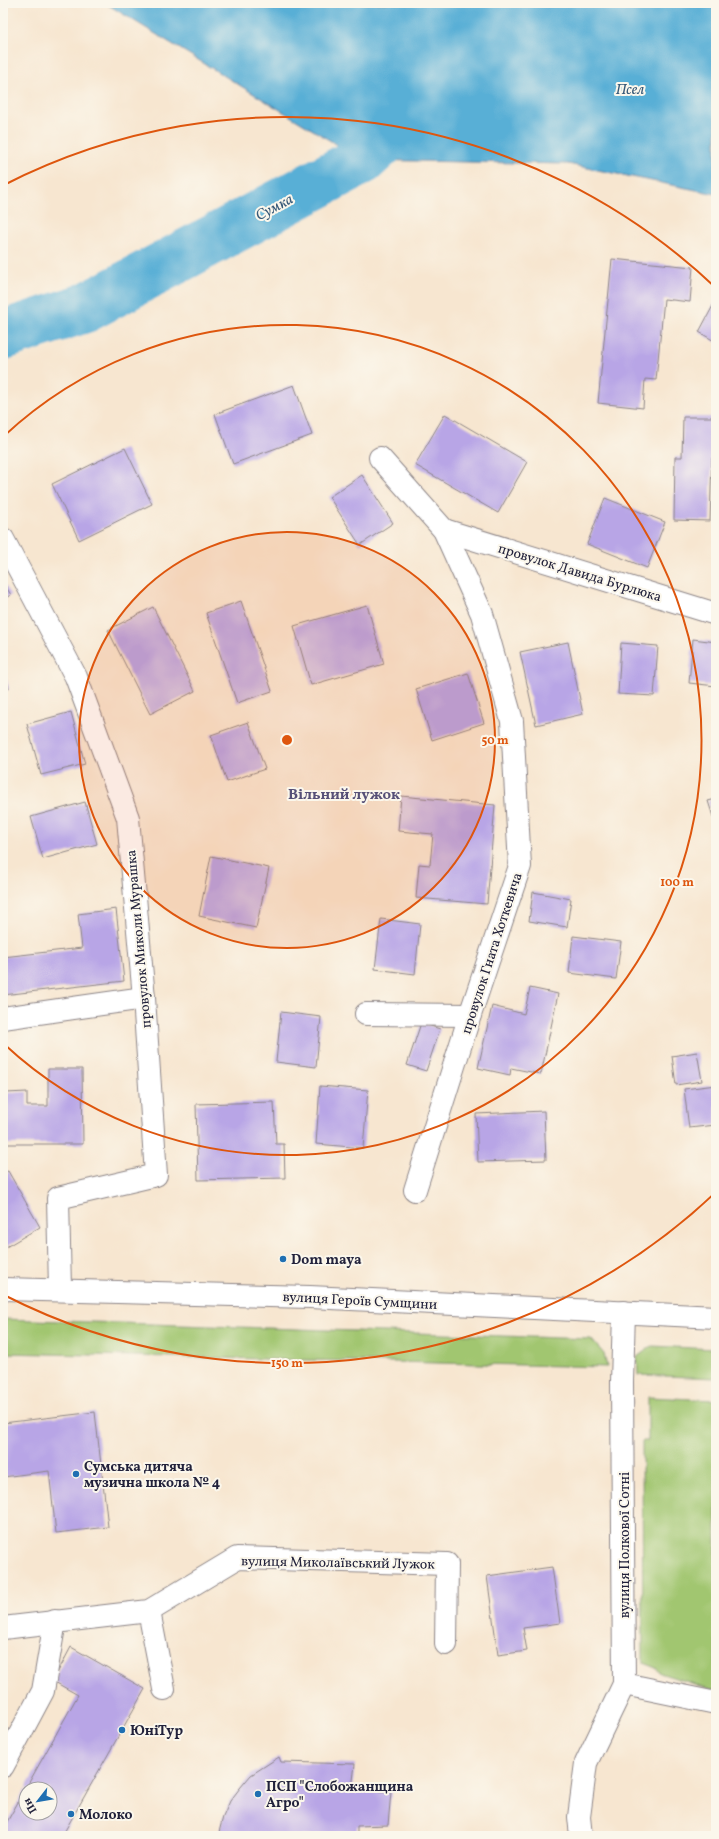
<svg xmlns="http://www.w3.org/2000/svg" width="719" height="1839" viewBox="0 0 719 1839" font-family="Vollkorn,serif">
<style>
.green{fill:#a1c670;stroke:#627456}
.water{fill:#59afd6;stroke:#3e6888}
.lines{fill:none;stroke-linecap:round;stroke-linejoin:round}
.river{stroke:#59afd6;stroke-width:50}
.building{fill:#b8a5e6;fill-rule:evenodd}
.minor-casing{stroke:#8c8486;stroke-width:24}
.major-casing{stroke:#8c8486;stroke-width:24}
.minor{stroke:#fff;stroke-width:22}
.major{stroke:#fff;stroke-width:22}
.ring{fill:none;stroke:#de560e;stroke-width:2}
.poi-dot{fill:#1f6fb2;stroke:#fbf7ec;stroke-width:1.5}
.labels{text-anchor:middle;stroke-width:4;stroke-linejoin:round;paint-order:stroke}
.street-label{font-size:14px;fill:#22223b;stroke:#fbf7ec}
.poi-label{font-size:14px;font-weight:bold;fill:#22223b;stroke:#fbf7ec;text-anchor:start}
.water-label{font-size:15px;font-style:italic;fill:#385a79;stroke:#fbf7ec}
.neighbourhood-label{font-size:15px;font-weight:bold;fill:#565077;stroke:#fbf7ec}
.centre{fill:#de560e;stroke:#fbf7ec;stroke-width:2}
.ring-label{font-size:12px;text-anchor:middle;font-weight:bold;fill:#de560e;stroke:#fbf7ec;stroke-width:4;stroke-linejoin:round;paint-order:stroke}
</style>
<rect width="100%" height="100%" fill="#fbf7ec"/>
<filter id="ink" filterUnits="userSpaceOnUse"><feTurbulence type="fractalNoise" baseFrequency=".025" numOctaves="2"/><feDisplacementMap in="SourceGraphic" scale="8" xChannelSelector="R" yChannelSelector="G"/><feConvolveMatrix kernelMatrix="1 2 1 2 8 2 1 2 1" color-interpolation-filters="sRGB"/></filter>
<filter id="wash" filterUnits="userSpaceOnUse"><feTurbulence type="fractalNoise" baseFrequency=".012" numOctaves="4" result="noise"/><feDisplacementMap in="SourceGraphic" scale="16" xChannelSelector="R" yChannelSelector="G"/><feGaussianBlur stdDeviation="0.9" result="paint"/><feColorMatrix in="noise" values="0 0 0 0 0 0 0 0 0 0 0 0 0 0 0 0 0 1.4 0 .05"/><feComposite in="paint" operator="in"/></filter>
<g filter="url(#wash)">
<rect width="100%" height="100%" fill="#f7e6d0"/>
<!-- green -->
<g class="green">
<polygon points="3,1319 591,1339 604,1354 607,1367 3,1353"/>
<polygon points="652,1346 716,1349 716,1378 638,1375 637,1357"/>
<polygon points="648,1397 716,1400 716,1691 660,1673 656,1668 643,1663 642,1441 648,1441"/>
</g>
<!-- water -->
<polygon class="water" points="105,3 716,3 716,194 568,164 362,160"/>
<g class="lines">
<!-- river -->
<polyline class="river" points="3,335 85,308 362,160 413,113"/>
</g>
<g id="blocks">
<!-- building -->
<g class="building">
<polygon points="612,259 693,267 690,302 664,299 656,380 645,379 643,408 598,403"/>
<polygon points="716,300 716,342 699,332"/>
<polygon points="294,385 312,435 233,464 215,414"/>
<polygon points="445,414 527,462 498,513 415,465"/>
<polygon points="683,417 716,417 716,458 712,458 710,521 674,520 675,457 682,457"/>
<polygon points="125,448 152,504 79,540 52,484"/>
<polygon points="362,475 393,523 360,545 329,497"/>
<polygon points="605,498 665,522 647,568 587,544"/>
<polygon points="3,582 11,595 3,599"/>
<polygon points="241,601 272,691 237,703 206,613"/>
<polygon points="367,605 384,664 311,685 294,626"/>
<polygon points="153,607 195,691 150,714 108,630"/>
<polygon points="693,639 716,642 716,686 689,683"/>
<polygon points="568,642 583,714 536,725 520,652"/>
<polygon points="621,643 658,646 654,696 618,694"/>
<polygon points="3,664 9,689 3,690"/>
<polygon points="468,673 484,723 432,740 416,689"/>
<polygon points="71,712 85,764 41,775 27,724"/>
<polygon points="248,722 265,769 227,782 211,735"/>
<polygon points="401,796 495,805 487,904 416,898 419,864 430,865 433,834 398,831"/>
<polygon points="716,799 716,826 708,801"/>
<polygon points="85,802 97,844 43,859 31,817"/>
<polygon points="211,856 269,868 256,928 199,916"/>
<polygon points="533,892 571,899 567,927 529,921"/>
<polygon points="116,909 124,981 3,995 3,957 82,948 78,914"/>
<polygon points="381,919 420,924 415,974 375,969"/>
<polygon points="573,936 621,942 616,979 569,973"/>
<polygon points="530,988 558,994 541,1074 511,1068 510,1075 478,1068 492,1006 524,1014"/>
<polygon points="281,1012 321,1017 316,1067 276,1062"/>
<polygon points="421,1023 440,1029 426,1071 407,1065"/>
<polygon points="697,1052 702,1081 676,1085 672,1056"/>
<polygon points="48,1069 82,1069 83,1144 6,1144 6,1093 27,1092 27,1106 48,1106"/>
<polygon points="716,1085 716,1125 689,1128 684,1089"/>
<polygon points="320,1086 368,1090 363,1148 316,1144"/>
<polygon points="274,1102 276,1144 284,1144 285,1178 198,1180 196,1104"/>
<polygon points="544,1111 546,1160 478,1162 476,1114"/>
<polygon points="8,1171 40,1227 6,1247 3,1242 3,1173"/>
<polygon points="95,1412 108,1527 56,1533 49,1471 3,1477 3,1423"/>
<polygon points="552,1567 560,1623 523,1628 527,1651 498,1655 487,1576"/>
<path d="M71,1647L145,1689L62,1836H3V1829L78,1695L53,1681ZM26,1789H50V1813H26Z"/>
<polygon points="279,1757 281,1762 355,1764 352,1789 391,1792 388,1825 357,1826 357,1836 218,1836 223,1817 230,1801 240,1788 251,1775"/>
</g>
</g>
</g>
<g filter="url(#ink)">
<use href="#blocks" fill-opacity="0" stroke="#8c8486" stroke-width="1"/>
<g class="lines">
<defs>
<g id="minor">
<polyline points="380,458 444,530 482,614 512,721 520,866 470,1015 415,1190"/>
<polyline points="444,530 716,614"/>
<polyline points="3,539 76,677 128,818 144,998 156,1175 58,1198 60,1290"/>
<polyline points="366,1014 470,1015"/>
<polyline points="3,1018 144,998"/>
<polyline points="624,1312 622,1382 624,1684 716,1703"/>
<polyline points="149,1611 164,1689"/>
<polyline points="3,1628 149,1611 237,1558 447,1564 446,1644"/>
<polyline points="3,1766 43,1691 55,1621"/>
<polyline points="581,1836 579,1817 586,1763 624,1684"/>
</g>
<polyline id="major" points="3,1289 310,1297 716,1317"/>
</defs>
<!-- minor casing -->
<use href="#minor" class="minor-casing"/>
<!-- major casing -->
<use href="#major" class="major-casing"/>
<!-- minor -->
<use href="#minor" class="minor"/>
<!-- major -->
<use href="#major" class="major"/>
</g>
</g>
<!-- distance rings -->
<circle cx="287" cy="740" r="208" fill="#de560e" fill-opacity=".12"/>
<g class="ring">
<circle cx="287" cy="740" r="208"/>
<path d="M4 436A415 415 0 1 1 4 1044"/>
<path d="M716 1192A623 623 0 0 1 4 1295M4 185A623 623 0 0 1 716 288"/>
</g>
<!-- markers -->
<g class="poi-dot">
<circle cx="283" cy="1259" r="4"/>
<circle cx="76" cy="1474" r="4"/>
<circle cx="122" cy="1730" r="4"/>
<circle cx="258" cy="1794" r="4"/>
<circle cx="71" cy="1814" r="4"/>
</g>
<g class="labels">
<!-- street labels -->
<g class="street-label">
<text transform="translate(580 572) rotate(17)" y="5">провулок Давида Бурлюка</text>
<text transform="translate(138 939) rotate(-95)" y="5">провулок Миколи Мурашка</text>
<text transform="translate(491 953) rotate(-72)" y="5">провулок Гната Хоткевича</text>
<text transform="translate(360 1300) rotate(3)" y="5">вулиця Героїв Сумщини</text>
<text transform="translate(624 1545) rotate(-90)" y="5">вулиця Полкової Сотні</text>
<text transform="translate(338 1562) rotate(1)" y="5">вулиця Миколаївський Лужок</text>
</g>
<!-- poi labels -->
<g class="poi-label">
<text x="291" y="1264">Dom maya</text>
<text x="84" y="1471">Сумська дитяча<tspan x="84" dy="16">музична школа № 4</tspan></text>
<text x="130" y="1735">ЮніТур</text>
<text x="266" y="1791">ПСП "Слобожанщина<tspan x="266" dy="16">Агро"</tspan></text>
<text x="79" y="1819">Молоко</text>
</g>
<!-- water labels -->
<g class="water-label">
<text x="630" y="94">Псел</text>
<text transform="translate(274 207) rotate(-28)" y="5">Сумка</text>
</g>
<!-- neighbourhood labels -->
<g class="neighbourhood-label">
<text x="344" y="799">Вільний лужок</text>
</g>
</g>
<circle cx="287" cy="740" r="6" class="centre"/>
<g class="ring-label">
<text x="495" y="744">50 m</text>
<text x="677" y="886">100 m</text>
<text x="287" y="1367">150 m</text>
</g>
<!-- margin -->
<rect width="719" height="1839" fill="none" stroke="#fbf7ec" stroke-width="16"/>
<!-- north arrow -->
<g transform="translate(38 1801) rotate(239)"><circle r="19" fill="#fbf7ec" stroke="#a4a2a5"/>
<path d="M0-3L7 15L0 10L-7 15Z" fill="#1f6fb2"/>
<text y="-6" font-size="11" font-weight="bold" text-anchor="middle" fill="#22223b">Пн</text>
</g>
</svg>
